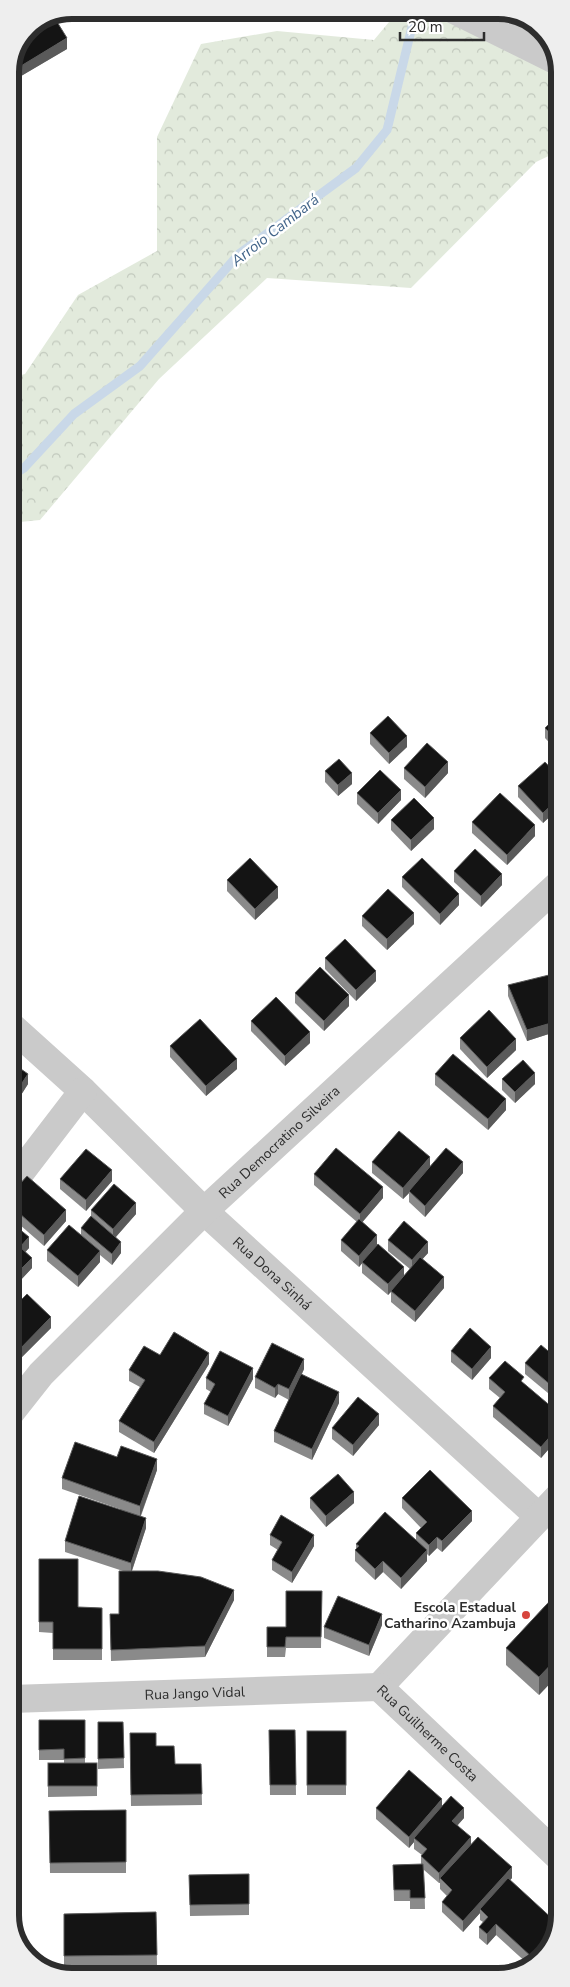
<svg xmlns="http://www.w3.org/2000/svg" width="570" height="1987" viewBox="0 0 570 1987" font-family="'Nunito Sans',sans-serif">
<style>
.forest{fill:url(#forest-crowns)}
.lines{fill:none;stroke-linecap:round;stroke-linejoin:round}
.stream{stroke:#c9d8e8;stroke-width:9}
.minor{stroke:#cacaca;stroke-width:28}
.tertiary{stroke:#cacaca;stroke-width:28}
.wall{fill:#8a8a8a}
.shaded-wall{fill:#5a5a5a}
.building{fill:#141414;stroke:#5a5a5a}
.poi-dot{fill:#d7453d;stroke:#fff;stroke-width:2}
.labels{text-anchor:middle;stroke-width:5;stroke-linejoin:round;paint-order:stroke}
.street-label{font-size:14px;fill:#2d2d2d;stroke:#fff}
.poi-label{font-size:14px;font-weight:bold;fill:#2d2d2d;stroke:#fff;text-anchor:end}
.water-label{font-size:15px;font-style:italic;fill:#426489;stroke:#fff}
.rim{fill:none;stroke:#2d2d2d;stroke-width:6}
</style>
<defs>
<pattern id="forest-crowns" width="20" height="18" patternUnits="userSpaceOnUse" patternTransform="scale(1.25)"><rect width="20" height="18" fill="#e2eadc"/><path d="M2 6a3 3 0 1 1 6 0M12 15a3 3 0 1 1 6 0" fill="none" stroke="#c2c9bd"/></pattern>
</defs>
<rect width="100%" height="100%" fill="#fff"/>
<!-- forest -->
<polygon class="forest" points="399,10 506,10 539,26 559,60 559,151 536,162 411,288 267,278 159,379 40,520 10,523 10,378 25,374 78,295 157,251 157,137 201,44 277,31 374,40"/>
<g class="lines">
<!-- stream -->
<polyline class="stream" points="10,477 24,468 74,414 140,366 239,254 356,168 387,130 416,10"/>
<!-- minor -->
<g class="minor">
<path id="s1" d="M11,1026L83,1091L204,1211L538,1516"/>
<polyline points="11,1185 83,1091"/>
<path id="s2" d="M11,1412L41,1374L204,1211L559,884"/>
<path id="s3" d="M560,1495L379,1687L560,1858"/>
<path id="s4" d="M11,1699L379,1687"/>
</g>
<!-- tertiary -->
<polyline class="tertiary" points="454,10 559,62"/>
</g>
<!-- wall -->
<g class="wall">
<polygon points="28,28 67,49 16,79 10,71"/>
<polygon points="559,714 559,753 545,738 545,728"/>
<polygon points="370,733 407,747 389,764 370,744"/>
<polygon points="404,768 448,773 425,798 404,779"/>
<polygon points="325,771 352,784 338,796 325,782"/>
<polygon points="559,777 559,808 543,823 518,797 518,786"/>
<polygon points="357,793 401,800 378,824 357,804"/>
<polygon points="391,820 434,829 411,851 391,830"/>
<polygon points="472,822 535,836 507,865 472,833"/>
<polygon points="454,871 502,885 481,907 454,882"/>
<polygon points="402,877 459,905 440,925 402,887"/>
<polygon points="227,880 278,898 255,920 227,891"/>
<polygon points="362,916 414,924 387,950 362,926"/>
<polygon points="325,958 376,981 356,1001 325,969"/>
<polygon points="559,959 559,991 556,971 556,960"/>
<polygon points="508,985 558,1031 527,1041 508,996"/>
<polygon points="295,993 349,1006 324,1031 295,1003"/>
<polygon points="251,1021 310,1043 285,1066 251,1031"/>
<polygon points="460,1038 516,1050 487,1078 460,1049"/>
<polygon points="170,1046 237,1069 206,1096 170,1057"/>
<polygon points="11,1062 28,1084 14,1106 11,1104"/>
<polygon points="435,1074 506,1110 488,1130 435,1085"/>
<polygon points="502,1079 535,1084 515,1103 502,1090"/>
<polygon points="372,1162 430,1166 463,1173 425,1217 409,1202 409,1193 403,1199 372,1173"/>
<polygon points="314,1174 383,1198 362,1222 377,1245 404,1276 410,1269 388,1251 388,1240 428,1253 422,1259 444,1288 415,1322 391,1302 391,1292 388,1295 362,1273 362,1263 359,1267 341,1251 341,1240 357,1222 314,1185"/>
<polygon points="60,1179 112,1181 86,1211 60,1189"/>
<polygon points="11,1194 66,1221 44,1246 11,1217"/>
<polygon points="91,1210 136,1214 116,1237 121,1253 112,1265 100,1255 100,1262 78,1287 47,1261 47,1250 81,1235 81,1228 91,1216"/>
<polygon points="11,1224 29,1248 25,1252 32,1268 17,1284 11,1278"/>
<polygon points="11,1310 51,1328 17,1362 11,1357"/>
<polygon points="560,1342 560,1356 558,1355 558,1344"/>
<polygon points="451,1351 491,1358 472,1380 451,1362"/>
<polygon points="160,1355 209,1364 154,1453 119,1432 119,1421 140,1387 129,1381 129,1370"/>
<polygon points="560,1361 560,1403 525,1374 525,1363"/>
<polygon points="304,1369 302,1374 339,1403 312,1460 274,1442 274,1431 289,1400 278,1394 275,1398 255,1388 255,1377"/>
<polygon points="206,1378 253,1379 228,1426 204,1414 204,1404 211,1392 206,1389"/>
<polygon points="489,1378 524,1384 560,1414 560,1436 541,1458 493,1417 493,1406 500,1398 489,1389"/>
<polygon points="379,1425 353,1456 332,1439 332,1428"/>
<polygon points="117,1457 157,1470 141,1516 146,1528 132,1571 234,1600 205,1657 111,1661 110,1614 119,1614 123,1571 65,1552 65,1541 120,1509 62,1489 62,1478"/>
<polygon points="310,1498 354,1503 326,1527 310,1508"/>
<polygon points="402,1498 472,1521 442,1552 437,1548 429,1556 427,1554 427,1561 401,1589 383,1572 375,1580 355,1561 355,1550 356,1549 356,1544 416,1541 416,1533 421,1528 402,1508"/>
<polygon points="270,1535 314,1546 292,1583 272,1570 272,1560 278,1550 270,1545"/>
<polygon points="39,1559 78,1607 102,1608 102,1660 53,1660 53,1633 39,1632"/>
<polygon points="560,1590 560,1673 539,1695 506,1665 506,1648"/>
<polygon points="322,1591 321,1648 286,1648 285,1657 267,1657 267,1627 286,1627"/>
<polygon points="382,1625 369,1656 324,1638 324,1627"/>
<polygon points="39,1720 85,1720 85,1763 97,1763 97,1796 48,1797 48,1763 64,1763 64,1760 39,1760"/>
<polygon points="98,1722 123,1722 124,1768 98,1769"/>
<polygon points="560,1726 560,1756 552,1749 552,1734"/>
<polygon points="269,1730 295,1730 296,1795 270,1795"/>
<rect x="307" y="1731" width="39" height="64"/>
<polygon points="130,1733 156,1746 175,1764 201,1764 202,1805 131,1806"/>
<polygon points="442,1807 464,1818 458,1825 471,1845 512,1878 510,1880 545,1956 529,1965 496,1935 487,1945 479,1938 479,1927 483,1922 480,1920 480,1913 463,1932 442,1912 442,1902 447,1896 440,1889 440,1883 439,1883 424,1870 425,1909 410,1909 410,1901 394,1901 393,1865 421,1864 421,1856 422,1855 414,1849 414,1842 409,1848 376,1819 376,1808"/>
<polygon points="126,1810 126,1873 50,1873 49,1811"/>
<polygon points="249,1874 249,1915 190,1916 189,1875"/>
<polygon points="156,1912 157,1966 64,1967 64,1914"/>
</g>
<!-- shaded-wall -->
<g class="shaded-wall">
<polygon points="67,38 67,49 16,79 16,69"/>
<polygon points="407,736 407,747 389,764 389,753"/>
<polygon points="448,762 448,773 425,798 425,787"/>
<polygon points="352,773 352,784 338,796 338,785"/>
<polygon points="401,790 401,800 378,824 378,813"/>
<polygon points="559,798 559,808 543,823 543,813"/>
<polygon points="434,818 434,829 411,851 411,840"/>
<polygon points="535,825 535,836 507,865 507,855"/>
<polygon points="502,874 502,885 481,907 481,896"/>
<polygon points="278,887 278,898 255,920 255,909"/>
<polygon points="459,894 459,905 440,925 440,914"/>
<polygon points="414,913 414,924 387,950 387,939"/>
<polygon points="376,971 376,981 356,1001 356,990"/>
<polygon points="349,995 349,1006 324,1031 324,1021"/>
<polygon points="558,1021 558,1031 527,1041 527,1030"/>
<polygon points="310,1032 310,1043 285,1066 285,1056"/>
<polygon points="516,1039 516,1050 487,1078 487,1067"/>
<polygon points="237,1059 237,1069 206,1096 206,1086"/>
<polygon points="535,1073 535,1084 515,1103 515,1092"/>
<polygon points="28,1074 28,1084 14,1106 14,1095"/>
<polygon points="506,1099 506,1110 488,1130 488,1119"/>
<polygon points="430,1157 430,1167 409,1191 409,1193 403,1199 403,1188"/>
<polygon points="463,1162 463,1173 425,1217 425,1206"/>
<polygon points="112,1170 112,1181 86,1211 86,1200"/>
<polygon points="383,1187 383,1198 360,1225 360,1214"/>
<polygon points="136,1203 136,1214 113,1240 113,1229"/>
<polygon points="66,1210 66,1221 44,1246 44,1235"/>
<polygon points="377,1235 377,1246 359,1267 359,1256"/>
<polygon points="29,1237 29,1248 20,1258 20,1247"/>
<polygon points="121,1242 121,1253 112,1265 112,1254"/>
<polygon points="428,1242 428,1253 412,1271 412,1260"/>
<polygon points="100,1251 100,1262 78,1287 78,1276"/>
<polygon points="32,1258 32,1268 17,1284 17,1273"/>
<polygon points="404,1267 404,1277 388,1295 388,1284"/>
<polygon points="444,1277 444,1288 415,1322 415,1311"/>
<polygon points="51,1317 51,1328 17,1362 17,1352"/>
<polygon points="491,1347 491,1358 472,1380 472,1369"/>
<polygon points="209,1353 209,1364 154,1453 154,1442"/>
<polygon points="304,1359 304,1369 289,1400 289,1389"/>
<polygon points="253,1368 253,1379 228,1426 228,1416"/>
<polygon points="278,1384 278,1394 275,1398 275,1388"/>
<polygon points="339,1392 339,1403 312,1460 312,1449"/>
<polygon points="379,1414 379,1425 353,1456 353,1445"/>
<polygon points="560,1425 560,1436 541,1458 541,1447"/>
<polygon points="157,1459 157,1470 140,1517 140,1506"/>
<polygon points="354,1492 354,1503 326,1527 326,1516"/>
<polygon points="472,1511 472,1521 442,1552 442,1541"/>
<polygon points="146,1518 146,1528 131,1573 131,1563"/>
<polygon points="314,1535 314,1546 292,1583 292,1572"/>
<polygon points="437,1537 437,1548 429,1556 429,1545"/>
<polygon points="427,1550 427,1561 401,1589 401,1578"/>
<polygon points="383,1561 383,1572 375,1580 375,1569"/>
<polygon points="234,1590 234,1600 205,1657 205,1646"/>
<polygon points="382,1614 382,1625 369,1656 369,1645"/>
<polygon points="560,1655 560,1673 539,1695 539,1677"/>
<polygon points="442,1799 442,1810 414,1838 414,1842 409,1848 409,1837"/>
<polygon points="464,1808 464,1818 452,1831 452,1821"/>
<polygon points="471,1837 471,1847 440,1878 439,1883 439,1873"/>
<polygon points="512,1867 512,1878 482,1911 480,1909 480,1913 463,1932 463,1921"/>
<polygon points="496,1924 496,1935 487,1945 487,1934"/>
<polygon points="551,1940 545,1956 534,1962 534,1959"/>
</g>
<!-- building -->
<g class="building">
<polygon points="54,17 67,38 16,69 13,64 28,28"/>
<polygon points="559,714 559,742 545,728"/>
<polygon points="388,716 407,736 389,753 370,733"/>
<polygon points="427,743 448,762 425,787 404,768"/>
<polygon points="339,759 352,773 338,785 325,771"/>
<polygon points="545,762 559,777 559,798 543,813 518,786"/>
<polygon points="380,770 401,790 378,813 357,793"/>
<polygon points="500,793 535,825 507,855 472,822"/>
<polygon points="414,798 434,818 411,840 391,820"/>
<polygon points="475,849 502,874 481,896 454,871"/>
<polygon points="250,858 278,887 255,909 227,880"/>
<polygon points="422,858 459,894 440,914 402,877"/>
<polygon points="388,889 414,913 387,939 362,916"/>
<polygon points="345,939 376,971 356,990 325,958"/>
<polygon points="559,959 559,980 556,960"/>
<polygon points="320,967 349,995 324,1021 295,993"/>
<polygon points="549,975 558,1021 527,1030 508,985"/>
<polygon points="276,997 310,1032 285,1056 251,1021"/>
<polygon points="489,1010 516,1039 487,1067 460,1038"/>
<polygon points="200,1019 237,1059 206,1086 170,1046"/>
<polygon points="453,1054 506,1099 488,1119 435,1074"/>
<polygon points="523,1060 535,1073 515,1092 502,1079"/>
<polygon points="11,1062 28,1074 14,1095 11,1093"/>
<polygon points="399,1131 430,1157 403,1188 372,1162"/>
<polygon points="336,1148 383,1187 360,1214 314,1174"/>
<polygon points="446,1148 463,1162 425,1206 409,1191"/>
<polygon points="86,1149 112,1170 86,1200 60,1179"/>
<polygon points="27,1176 66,1210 44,1235 11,1206 11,1194"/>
<polygon points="114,1184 136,1203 113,1229 91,1210"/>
<polygon points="91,1216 121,1242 112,1254 81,1228"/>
<polygon points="359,1219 377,1235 359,1256 341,1240"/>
<polygon points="404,1221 428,1242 412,1260 388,1240"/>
<polygon points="12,1223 29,1237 20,1247 32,1258 17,1273 11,1267 11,1224"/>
<polygon points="69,1225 100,1251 78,1276 47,1250"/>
<polygon points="378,1244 404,1267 388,1284 362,1262"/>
<polygon points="420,1257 444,1277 415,1311 391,1291"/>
<polygon points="27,1294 51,1317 17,1352 11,1346 11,1310"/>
<polygon points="470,1328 491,1347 472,1369 451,1351"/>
<polygon points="174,1332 209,1353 154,1442 119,1421 145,1380 129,1370 144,1346 160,1355"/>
<polygon points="272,1343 304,1359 289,1389 278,1384 275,1388 255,1377"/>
<polygon points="541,1345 560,1361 560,1393 525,1363"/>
<polygon points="220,1351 253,1368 228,1416 204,1404 215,1384 206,1378"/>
<polygon points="505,1361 524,1377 521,1381 560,1414 560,1425 541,1447 493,1406 505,1392 489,1378"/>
<polygon points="301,1374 339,1392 312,1449 274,1431"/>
<polygon points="358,1397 379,1414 353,1445 332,1428"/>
<polygon points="75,1442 117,1457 121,1446 157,1459 140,1506 62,1478"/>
<polygon points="430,1470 472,1511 442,1541 437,1537 429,1545 416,1533 427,1522 402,1498"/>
<polygon points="338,1474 354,1492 326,1516 310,1498"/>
<polygon points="79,1496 146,1518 131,1563 65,1541"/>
<polygon points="385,1512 427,1550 401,1578 383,1561 375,1569 355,1550 359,1546 356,1544"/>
<polygon points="281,1515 314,1535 292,1572 272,1560 282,1542 270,1535"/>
<polygon points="39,1559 78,1559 78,1607 102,1608 102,1649 53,1649 53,1622 39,1622"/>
<polygon points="119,1571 158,1571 201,1577 234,1590 205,1646 111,1650 110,1614 119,1614"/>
<polygon points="560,1590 560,1655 539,1677 506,1648"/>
<polygon points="286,1591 322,1591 321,1637 286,1637 285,1647 267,1647 267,1627 286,1627"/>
<polygon points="338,1596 382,1614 369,1645 324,1627"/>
<polygon points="39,1720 85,1720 85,1758 64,1759 64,1749 39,1750"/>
<polygon points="98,1722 123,1722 124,1758 98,1759"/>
<polygon points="560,1726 560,1741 552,1734"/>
<polygon points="269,1730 295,1730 296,1785 270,1785"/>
<rect x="307" y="1731" width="39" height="54"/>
<polygon points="130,1733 156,1733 156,1746 174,1746 175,1764 201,1764 202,1794 131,1795"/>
<rect x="48" y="1763" width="49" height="23"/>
<polygon points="409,1770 442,1799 409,1837 376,1808"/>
<polygon points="451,1796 464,1808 452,1821 471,1837 439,1873 421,1856 427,1849 414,1838"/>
<polygon points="126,1810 126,1862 50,1863 49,1811"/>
<polygon points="478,1837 512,1867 463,1921 442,1902 452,1890 440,1878"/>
<polygon points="423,1864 425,1898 410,1898 410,1890 394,1890 393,1865"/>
<polygon points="249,1874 249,1904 190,1905 189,1875"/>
<polygon points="508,1878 557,1923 551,1940 534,1959 496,1924 487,1934 479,1927 488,1917 480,1909"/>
<polygon points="156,1912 157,1955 64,1956 64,1914"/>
</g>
<!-- markers -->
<circle class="poi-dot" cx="526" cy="1615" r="5"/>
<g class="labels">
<!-- street labels -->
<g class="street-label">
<text dy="5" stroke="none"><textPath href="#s2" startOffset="381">Rua Democratino Silveira</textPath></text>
<text dy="5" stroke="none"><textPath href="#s1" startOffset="360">Rua Dona Sinhá</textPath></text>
<text dy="5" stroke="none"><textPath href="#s4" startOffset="184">Rua Jango Vidal</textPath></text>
<text dy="5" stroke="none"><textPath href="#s3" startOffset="331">Rua Guilherme Costa</textPath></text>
</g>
<!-- poi labels -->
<g class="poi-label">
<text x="516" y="1612">Escola Estadual<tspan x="516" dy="16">Catharino Azambuja</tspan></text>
</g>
<!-- water labels -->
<g class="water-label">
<text transform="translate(275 230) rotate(-38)" y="5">Arroio Cambará</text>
</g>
</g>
<!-- crop -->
<path d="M0 0H570V1987H0ZM72 19H498A53 53 0 0 1 551 72V1915A53 53 0 0 1 498 1968H72A53 53 0 0 1 19 1915V72A53 53 0 0 1 72 19Z" fill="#eee" fill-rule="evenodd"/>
<path class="rim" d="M72 19H498A53 53 0 0 1 551 72V1915A53 53 0 0 1 498 1968H72A53 53 0 0 1 19 1915V72A53 53 0 0 1 72 19Z"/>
<!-- scale -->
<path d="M400 32v8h84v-8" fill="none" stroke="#2d2d2d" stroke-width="2.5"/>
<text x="408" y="32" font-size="15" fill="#2d2d2d" stroke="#ffffff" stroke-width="4" paint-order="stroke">20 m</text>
</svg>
